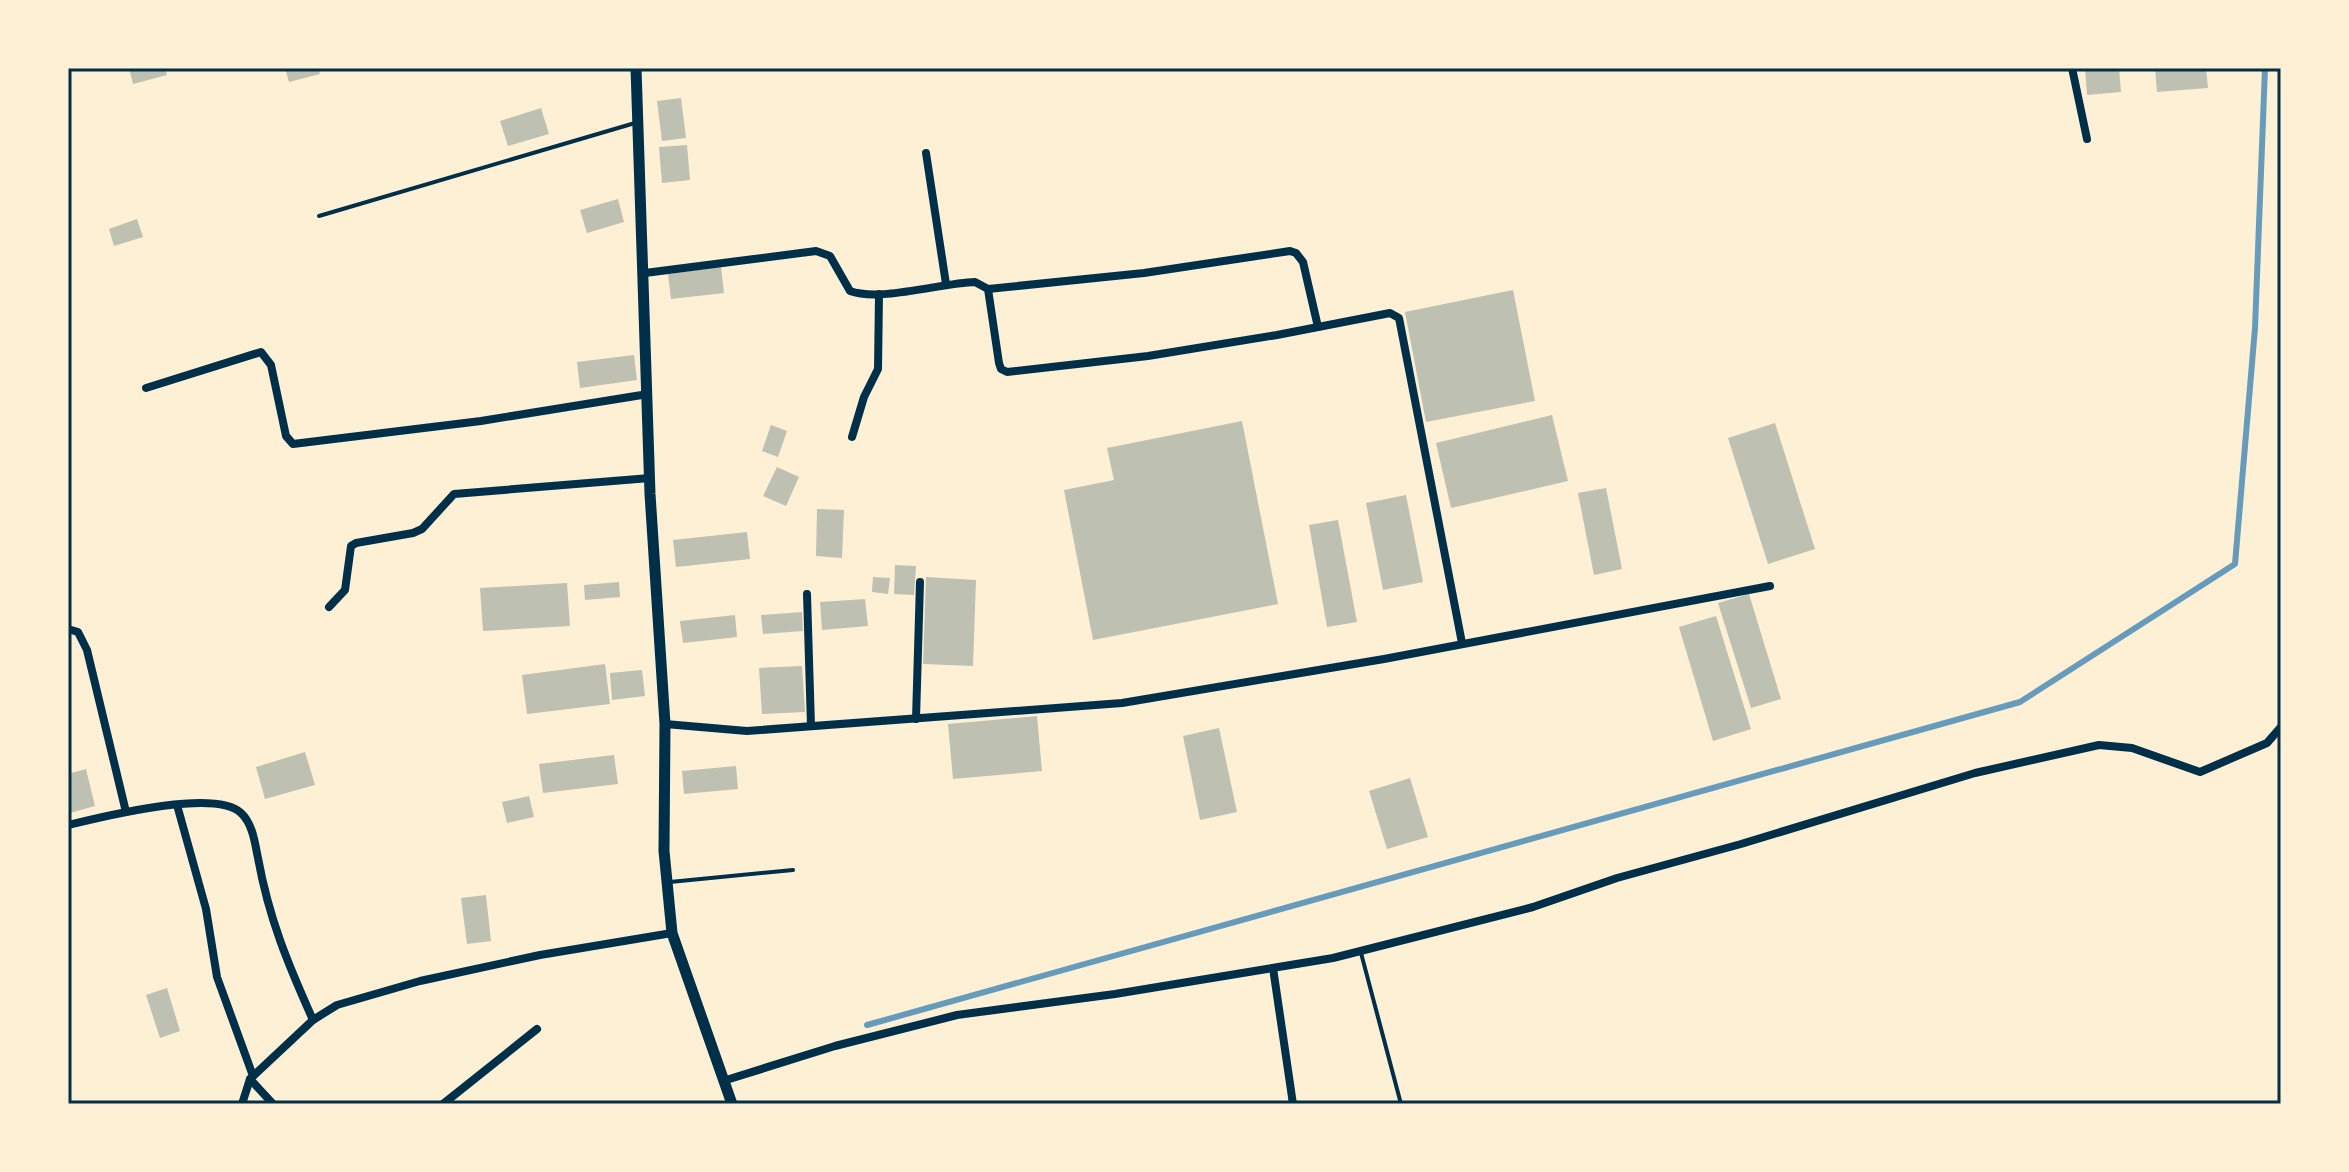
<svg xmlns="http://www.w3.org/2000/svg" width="2349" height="1172" viewBox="0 0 2349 1172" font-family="Cabin,sans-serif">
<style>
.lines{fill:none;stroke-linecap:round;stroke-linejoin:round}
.stream{stroke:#669bbc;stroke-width:6}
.building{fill:#bec0b2}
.service{stroke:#003049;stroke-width:4}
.minor{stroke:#003049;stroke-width:8}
.secondary{stroke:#003049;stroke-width:11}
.neatline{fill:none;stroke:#003049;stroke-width:3}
</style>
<rect width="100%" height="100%" fill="#fdf0d5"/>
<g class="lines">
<!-- stream -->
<polyline class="stream" points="867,1025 2020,702 2235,564 2255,328 2265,68"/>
</g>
<!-- building -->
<g class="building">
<polygon points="129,68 165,68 167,75 133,84"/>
<polygon points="285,68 318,68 320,74 289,82"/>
<polygon points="2085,68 2119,68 2121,92 2087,95"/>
<polygon points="2155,68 2206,68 2208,88 2157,92"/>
<polygon points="681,98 686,138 662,141 657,101"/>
<polygon points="541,108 549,134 508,146 500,121"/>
<polygon points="687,145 690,180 662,183 659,147"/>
<polygon points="618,199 624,222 587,233 580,210"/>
<polygon points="137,219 143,237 114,246 109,229"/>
<polygon points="721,267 724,293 671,299 668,274"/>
<polygon points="1513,290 1535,401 1426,422 1405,312"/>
<polygon points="634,355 637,380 580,388 577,362"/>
<polygon points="1552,415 1568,481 1451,508 1436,443"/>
<polygon points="1242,421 1278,604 1093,640 1064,490 1114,480 1107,448"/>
<polygon points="1775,423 1815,549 1768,564 1728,438"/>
<polygon points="771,425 787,431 778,457 762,451"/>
<polygon points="777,467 799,477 786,506 763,496"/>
<polygon points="1606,488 1622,569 1594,575 1578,493"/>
<polygon points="1406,495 1423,582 1383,590 1366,503"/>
<polygon points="817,509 844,510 842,558 816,556"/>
<polygon points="1338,520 1357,622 1327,627 1309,525"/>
<polygon points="747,532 750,559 676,567 673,540"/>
<polygon points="895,565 916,566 914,595 894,594"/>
<polygon points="873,577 890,578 888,594 872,592"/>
<polygon points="926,577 976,580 973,666 923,664"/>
<polygon points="619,582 620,597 585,600 584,585"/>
<polygon points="567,583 570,626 483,631 480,588"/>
<polygon points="1749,594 1781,699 1751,708 1718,603"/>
<polygon points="865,599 868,626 822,630 820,602"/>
<polygon points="802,612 803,631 763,634 761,615"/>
<polygon points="735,615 737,637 683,643 680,621"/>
<polygon points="1716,616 1751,729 1713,741 1679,627"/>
<polygon points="605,664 610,704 527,714 522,675"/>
<polygon points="802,666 805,712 762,714 759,668"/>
<polygon points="642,670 645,696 612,700 610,673"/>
<polygon points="1037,716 1042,771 953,779 948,724"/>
<polygon points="1219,728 1237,812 1200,820 1183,736"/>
<polygon points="305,752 315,785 265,799 256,767"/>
<polygon points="614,755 618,784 543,793 539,764"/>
<polygon points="736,766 738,789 684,794 682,771"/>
<polygon points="86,769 95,806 70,813 68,774"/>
<polygon points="1410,778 1428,837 1387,849 1369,791"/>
<polygon points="529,796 534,817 507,823 502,802"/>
<polygon points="486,895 491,941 467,944 461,898"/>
<polygon points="167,988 180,1031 160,1038 146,995"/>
</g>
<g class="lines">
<!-- service -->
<g class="service">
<polyline points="319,216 635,123"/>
<polyline points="670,882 793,870"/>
<polyline points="1361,953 1401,1104"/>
</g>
<!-- minor -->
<g class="minor">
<polyline points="2072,68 2087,139"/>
<polyline points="926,153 946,284"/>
<path d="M645,273L816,251L830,256L850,291C880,302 941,283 975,282L988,289L999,363L1001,369L1007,372L1148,356L1277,335L1390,313L1399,318L1462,643"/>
<polyline points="988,289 1144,273 1290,251 1296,253 1303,262 1318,327"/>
<polyline points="146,388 261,352 271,365 286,436 293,444 481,421 648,394"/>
<polyline points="852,437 864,397 878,369 879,294"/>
<polyline points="807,594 811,726"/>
<polyline points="329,607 345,590 351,546 356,543 413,533 422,529 454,494 650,478"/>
<polyline points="68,629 78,632 87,650 126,812"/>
<polyline points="916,719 920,582"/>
<polyline points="665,724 747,731 1122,703 1384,659 1770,586"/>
<polyline points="177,805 206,909 217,977 253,1076"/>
<path d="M68,825C102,817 215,788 241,813C253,824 255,844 258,858C269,919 288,964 313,1020"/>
<polyline points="1273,968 1293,1104"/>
<polyline points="250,1079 273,1104"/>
<polyline points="723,1081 835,1046 957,1015 1115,994 1333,958 1533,907 1617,878 1741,844 1975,773 2099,745 2132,748 2200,772 2267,743 2281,727"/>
<polyline points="242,1104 250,1079 313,1020 337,1005 420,981 540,955 672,933"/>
<polyline points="443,1104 537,1029"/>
</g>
<!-- secondary -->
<polyline class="secondary" points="636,68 650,494 665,724 664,851 672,933 732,1104"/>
</g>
<!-- border -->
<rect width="2349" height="1172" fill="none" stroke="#fdf0d5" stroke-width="140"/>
<rect x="70" y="70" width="2209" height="1032" class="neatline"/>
</svg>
